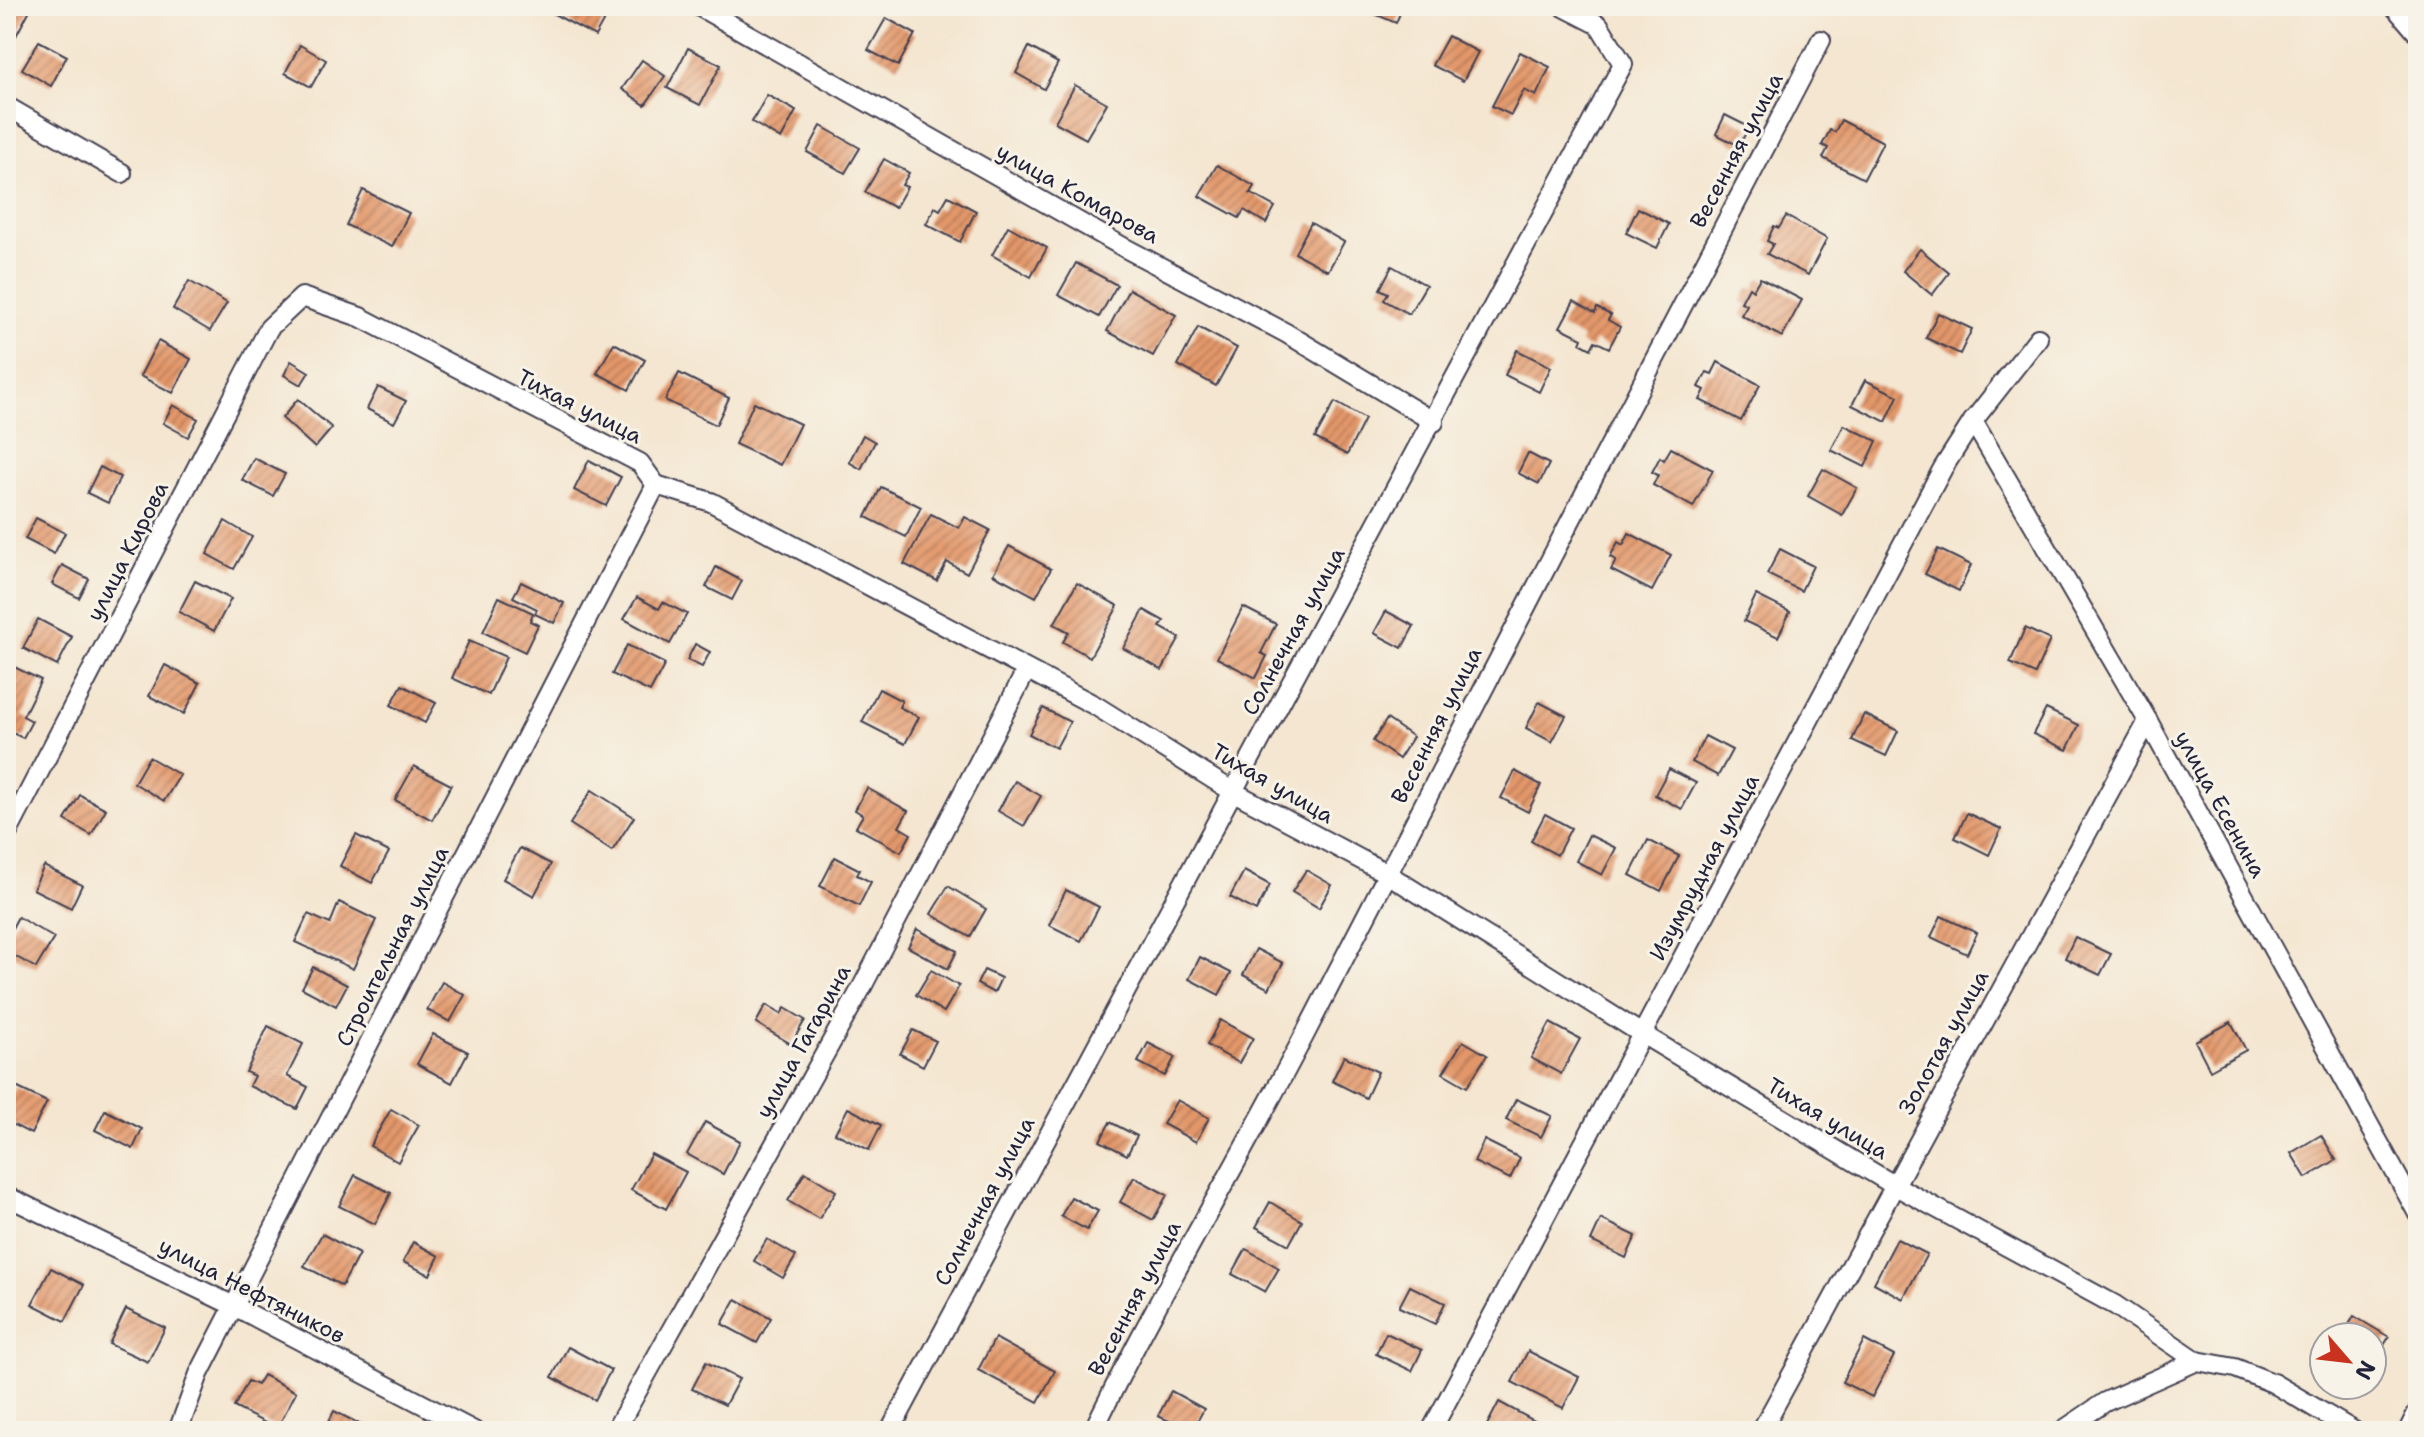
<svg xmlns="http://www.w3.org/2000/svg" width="2424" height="1437" viewBox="0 0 2424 1437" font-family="'Shantell Sans',sans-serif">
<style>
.building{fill:url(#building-hatch)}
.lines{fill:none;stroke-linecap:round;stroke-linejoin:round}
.minor-casing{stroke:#423f51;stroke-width:22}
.minor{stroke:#fff;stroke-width:18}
.labels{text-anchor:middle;stroke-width:6;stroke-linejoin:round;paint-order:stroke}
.street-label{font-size:22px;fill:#22223b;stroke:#f7f3e8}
</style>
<defs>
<pattern id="building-hatch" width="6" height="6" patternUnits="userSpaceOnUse" patternTransform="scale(2)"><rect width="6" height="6" fill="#e39769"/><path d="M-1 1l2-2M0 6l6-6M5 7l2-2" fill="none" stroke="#b87b58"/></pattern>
</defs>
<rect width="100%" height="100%" fill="#f7f3e8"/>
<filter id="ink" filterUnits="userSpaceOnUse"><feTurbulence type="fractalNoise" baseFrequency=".0125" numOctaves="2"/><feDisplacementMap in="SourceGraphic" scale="16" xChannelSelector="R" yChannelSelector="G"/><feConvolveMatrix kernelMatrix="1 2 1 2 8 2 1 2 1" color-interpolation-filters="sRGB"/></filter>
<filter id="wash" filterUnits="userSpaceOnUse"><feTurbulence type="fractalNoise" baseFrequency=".006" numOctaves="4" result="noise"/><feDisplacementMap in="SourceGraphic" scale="32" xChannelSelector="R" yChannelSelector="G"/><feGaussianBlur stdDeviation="1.8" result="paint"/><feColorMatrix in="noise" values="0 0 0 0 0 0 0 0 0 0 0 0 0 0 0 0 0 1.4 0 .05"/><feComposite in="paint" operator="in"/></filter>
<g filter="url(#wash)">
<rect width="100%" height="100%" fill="#f4e6d0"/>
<g id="blocks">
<!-- building -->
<g class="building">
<polygon points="6,6 32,6 16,36 6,31"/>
<polygon points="559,6 604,6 610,9 595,36 554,14"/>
<polygon points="1356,6 1403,6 1396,23"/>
<polygon points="886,18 915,34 898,66 868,50"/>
<polygon points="1448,36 1478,52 1463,81 1432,65"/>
<polygon points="39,41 67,56 51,86 22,69"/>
<polygon points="300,45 326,60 311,87 285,73"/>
<polygon points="1029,47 1058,63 1044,89 1016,73"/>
<polygon points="688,48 721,65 700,105 667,88"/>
<polygon points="1520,52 1550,67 1536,96 1524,90 1511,115 1492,106"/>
<polygon points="642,60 665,76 645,105 622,89"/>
<polygon points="1075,85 1107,103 1086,139 1055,122"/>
<polygon points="767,95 796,111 781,139 752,122"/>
<polygon points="1725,115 1749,127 1739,146 1716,134"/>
<polygon points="1841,120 1883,142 1864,179 1823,158 1828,148 1822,145 1830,130 1835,132"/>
<polygon points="821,126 860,148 845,173 807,152"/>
<polygon points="884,159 909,173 902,185 907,187 895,208 865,192"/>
<polygon points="1217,165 1254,186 1250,193 1275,207 1266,223 1244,210 1239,218 1199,196"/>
<polygon points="363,190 409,213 392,247 346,225"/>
<polygon points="948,196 976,211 960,242 926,224 935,207 940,210"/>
<polygon points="1638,208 1669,224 1657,248 1626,233"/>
<polygon points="1786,216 1827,239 1808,275 1767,254 1773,244 1767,241 1774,226 1779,228"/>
<polygon points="1311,223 1344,242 1328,271 1295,253"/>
<polygon points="1008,226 1047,248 1031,277 992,255"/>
<polygon points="1920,249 1949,273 1932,295 1903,271"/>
<polygon points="1076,263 1117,285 1099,317 1058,295"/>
<polygon points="1392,266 1426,285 1409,314 1384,300 1388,293 1380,289"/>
<polygon points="1760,278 1802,300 1782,337 1741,315 1747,305 1741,302 1749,287 1753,290"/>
<polygon points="189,281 227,303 210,331 173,309"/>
<polygon points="1129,289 1176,315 1153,356 1107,331"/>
<polygon points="1574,301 1595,313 1597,308 1611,315 1608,320 1620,327 1609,348 1595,341 1591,349 1580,343 1582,338 1560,327"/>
<polygon points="1938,313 1972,329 1960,354 1926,338"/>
<polygon points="1198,327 1237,348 1216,386 1178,365"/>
<polygon points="158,341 191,359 173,393 140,376"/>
<polygon points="614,343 645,360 629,390 597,373"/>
<polygon points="1517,350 1551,367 1539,392 1505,375"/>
<polygon points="291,361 309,372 301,385 284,375"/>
<polygon points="1718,362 1760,385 1741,421 1700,400 1705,390 1699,387 1707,372 1712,374"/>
<polygon points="679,373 729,398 716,425 665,400"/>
<polygon points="1865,380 1898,396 1886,422 1852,405"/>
<polygon points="378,387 406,401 394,423 367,409"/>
<polygon points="298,399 332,428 315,448 282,418"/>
<polygon points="754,402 800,424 780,465 735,444"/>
<polygon points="1335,402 1365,419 1347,455 1315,438"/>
<polygon points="173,405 198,419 188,437 163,423"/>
<polygon points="1844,425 1877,441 1865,467 1831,450"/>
<polygon points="863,435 875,442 861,469 849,462"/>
<polygon points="1671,448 1713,470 1693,507 1653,485 1658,475 1652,472 1660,457 1664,460"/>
<polygon points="1528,453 1549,464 1539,484 1518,473"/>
<polygon points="254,458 285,474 273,496 242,480"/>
<polygon points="589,460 621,477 606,506 574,490"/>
<polygon points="100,467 120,477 108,503 87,493"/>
<polygon points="1823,469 1857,488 1842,515 1808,496"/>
<polygon points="881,487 921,507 906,537 866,517"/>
<polygon points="931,514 959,528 965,517 990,530 967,573 947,562 937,581 904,564"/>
<polygon points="36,518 65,533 54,554 25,539"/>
<polygon points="225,521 252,537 234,569 207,554"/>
<polygon points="1629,533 1671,555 1652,591 1611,570 1616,560 1610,557 1618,542 1623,545"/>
<polygon points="1009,546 1051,569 1036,597 993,574"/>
<polygon points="1780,549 1813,566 1801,591 1767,574"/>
<polygon points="1938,549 1971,565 1959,591 1925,574"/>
<polygon points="62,565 89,579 79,598 52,584"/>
<polygon points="716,567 742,581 732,600 706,587"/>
<polygon points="195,581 231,599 214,631 179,612"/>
<polygon points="521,582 564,603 554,623 535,614 537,609 513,597"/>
<polygon points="1077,583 1118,606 1090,657 1063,642 1069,632 1054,624"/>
<polygon points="1756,595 1790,612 1778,637 1744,621"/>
<polygon points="499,597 533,613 530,621 538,625 525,652 483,632"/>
<polygon points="637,597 659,609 663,602 687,614 670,644 624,619"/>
<polygon points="1243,607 1276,624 1261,653 1267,656 1256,678 1217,658"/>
<polygon points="1144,610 1164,621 1160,627 1180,638 1162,670 1123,648"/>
<polygon points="1386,611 1414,626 1402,648 1374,633"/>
<polygon points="38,619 72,637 57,666 23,648"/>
<polygon points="2025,628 2050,640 2035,674 2010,663"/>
<polygon points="469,641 506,657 489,695 452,678"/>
<polygon points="695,644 710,652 702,667 687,660"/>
<polygon points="627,645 665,664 650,692 612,674"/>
<polygon points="8,664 41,680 23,716 32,721 23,738 6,730"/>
<polygon points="165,665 200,683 184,714 149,696"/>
<polygon points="402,685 436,703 425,723 391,705"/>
<polygon points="879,689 902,701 899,707 919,717 905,744 862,722"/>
<polygon points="1539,702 1566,716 1552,742 1526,728"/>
<polygon points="1043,708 1070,722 1056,748 1029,734"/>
<polygon points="2046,709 2079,725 2067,750 2033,734"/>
<polygon points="1864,714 1898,731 1886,756 1852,740"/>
<polygon points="1387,719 1413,737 1399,759 1373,741"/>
<polygon points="1705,736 1732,750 1718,776 1692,762"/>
<polygon points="149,757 180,775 164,801 134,783"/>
<polygon points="414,766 451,785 432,820 395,800"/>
<polygon points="1669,769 1696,783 1682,809 1655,795"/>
<polygon points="1515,771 1541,785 1528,812 1501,798"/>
<polygon points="1015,781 1041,796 1024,826 998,811"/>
<polygon points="867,788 908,811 899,827 911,834 901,852 856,827 863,815 855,810"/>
<polygon points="592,790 634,817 612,851 570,824"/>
<polygon points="80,795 106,809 91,835 65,820"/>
<polygon points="1967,813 2001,829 1989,855 1955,838"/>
<polygon points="1545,814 1571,828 1557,855 1531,841"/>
<polygon points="356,835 389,852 372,883 340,866"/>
<polygon points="1589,835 1616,848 1602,875 1576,861"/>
<polygon points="1648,840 1679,856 1661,891 1630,875"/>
<polygon points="520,848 551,864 534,896 503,879"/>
<polygon points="835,857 860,870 857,875 871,882 859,906 820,886"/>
<polygon points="44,866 82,885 71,908 33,889"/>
<polygon points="1306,870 1332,885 1319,908 1292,892"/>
<polygon points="1244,871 1270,885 1256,911 1230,897"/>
<polygon points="948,886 986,909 970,937 931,914"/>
<polygon points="1066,890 1099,907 1081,941 1049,925"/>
<polygon points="339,902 376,920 353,969 295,942 308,914 330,924"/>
<polygon points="1941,916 1977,933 1967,954 1931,937"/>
<polygon points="18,917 54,938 36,968 6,951 6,939"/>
<polygon points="917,929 957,951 948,969 908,947"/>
<polygon points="2075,937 2111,954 2100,975 2065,958"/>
<polygon points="1256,949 1283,963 1269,989 1243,975"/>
<polygon points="1200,957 1231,973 1219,995 1189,979"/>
<polygon points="313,967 347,985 336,1006 302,988"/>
<polygon points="931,970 959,986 944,1012 916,995"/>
<polygon points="984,970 1001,978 994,993 977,984"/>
<polygon points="442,982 465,995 450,1022 427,1010"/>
<polygon points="766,1005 781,1014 785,1008 805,1020 791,1044 756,1023"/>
<polygon points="1220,1020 1253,1038 1239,1063 1207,1045"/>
<polygon points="2231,1022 2246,1050 2210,1070 2195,1041"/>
<polygon points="1550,1023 1580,1039 1561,1074 1531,1058"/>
<polygon points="268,1026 303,1044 287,1076 308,1087 297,1109 249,1086 254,1076 246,1072"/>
<polygon points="913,1030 936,1041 923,1066 900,1054"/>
<polygon points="433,1034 468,1052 452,1083 417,1064"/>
<polygon points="1463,1041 1487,1055 1467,1087 1443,1073"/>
<polygon points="1148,1043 1175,1057 1165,1076 1138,1062"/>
<polygon points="1344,1056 1378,1072 1366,1098 1332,1081"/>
<polygon points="16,1087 47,1102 31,1134 6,1121 6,1108"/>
<polygon points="1516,1099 1552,1116 1541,1137 1506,1120"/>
<polygon points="1177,1100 1209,1118 1196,1142 1163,1124"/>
<polygon points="848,1108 881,1125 869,1150 835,1133"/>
<polygon points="391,1109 419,1125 398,1162 370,1146"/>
<polygon points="105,1110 142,1129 133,1149 95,1130"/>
<polygon points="705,1122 740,1141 723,1174 687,1154"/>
<polygon points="1110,1122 1137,1136 1127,1155 1100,1141"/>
<polygon points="2321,1135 2336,1160 2306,1178 2291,1153"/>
<polygon points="1484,1140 1520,1158 1510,1179 1474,1162"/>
<polygon points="651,1154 686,1172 666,1209 631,1190"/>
<polygon points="805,1172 836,1191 819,1219 788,1201"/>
<polygon points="355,1175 391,1193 375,1224 339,1206"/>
<polygon points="1134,1177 1167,1195 1153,1220 1120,1202"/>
<polygon points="1071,1197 1098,1211 1087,1230 1061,1216"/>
<polygon points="1270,1202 1302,1221 1289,1245 1256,1227"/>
<polygon points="1601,1219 1636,1236 1626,1258 1591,1241"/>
<polygon points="322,1234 359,1254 342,1286 304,1266"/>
<polygon points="767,1239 796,1256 783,1278 754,1261"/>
<polygon points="1897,1239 1927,1254 1903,1299 1874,1283"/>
<polygon points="413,1242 439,1256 430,1275 403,1262"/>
<polygon points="1246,1249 1279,1268 1265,1292 1232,1274"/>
<polygon points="51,1268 84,1285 65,1321 32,1304"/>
<polygon points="1410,1286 1445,1303 1435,1324 1399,1307"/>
<polygon points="736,1299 771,1318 757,1343 722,1324"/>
<polygon points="126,1309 165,1328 148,1362 109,1344"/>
<polygon points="2354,1316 2389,1337 2372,1365 2372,1337 2342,1337"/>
<polygon points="1386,1333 1422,1350 1412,1371 1376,1354"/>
<polygon points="995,1338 1055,1371 1038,1402 978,1370"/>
<polygon points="1864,1340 1894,1356 1872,1397 1842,1382"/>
<polygon points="568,1347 611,1370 595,1400 552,1377"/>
<polygon points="1528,1351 1579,1377 1563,1408 1512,1382"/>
<polygon points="706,1362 739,1379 725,1405 692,1389"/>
<polygon points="263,1375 296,1392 277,1429 234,1407 248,1381 257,1385"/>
<polygon points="1171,1391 1204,1409 1192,1431 1158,1416"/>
<polygon points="1499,1402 1538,1423 1534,1431 1498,1431 1487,1425"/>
<polygon points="334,1411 373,1431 317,1431 321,1424 326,1427"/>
</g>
</g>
</g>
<g filter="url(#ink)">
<use href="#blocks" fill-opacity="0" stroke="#423f51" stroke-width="2"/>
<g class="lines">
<defs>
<g id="minor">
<polyline points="698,6 1125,248 1286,333 1434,422"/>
<polyline points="2394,6 2418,34"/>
<polyline points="6,106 122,173"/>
<polyline points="1973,421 2148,721 2418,1214"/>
<polyline points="6,836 269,328 302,297 360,317 640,463 656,485 711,502 1096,706 1232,791 1386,873 1642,1034 1892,1184 2115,1305 2197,1361"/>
<polyline points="6,1196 234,1306 474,1431"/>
<polyline points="178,1431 199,1374 656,485"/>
<polyline points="615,1431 862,987 1026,671"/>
<polyline points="890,1431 1623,64 1599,25 1562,6"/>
<path d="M1093,1431C1158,1296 1236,1167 1305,1034C1477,703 1647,370 1821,40"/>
<polyline points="1431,1431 1943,468 1973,421 2038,338"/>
<polyline points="1761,1431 2148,721"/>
<polyline points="2062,1431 2105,1402 2197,1361 2235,1368 2273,1383 2354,1431"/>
<polyline points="2408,1431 2418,1411"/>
</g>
</defs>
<!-- minor casing -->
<use href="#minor" class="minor-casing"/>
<!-- minor -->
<use href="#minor" class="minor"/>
</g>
</g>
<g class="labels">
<!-- street labels -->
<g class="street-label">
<text transform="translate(1736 150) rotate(-62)" y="8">Весенняя улица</text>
<text transform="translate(1078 193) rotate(29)" y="8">улица Комарова</text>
<text transform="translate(580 406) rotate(27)" y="8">Тихая улица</text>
<text transform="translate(127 551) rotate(-63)" y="8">улица Кирова</text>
<text transform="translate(1293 631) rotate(-61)" y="8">Солнечная улица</text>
<text transform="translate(1436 725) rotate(-63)" y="8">Весенняя улица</text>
<text transform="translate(1273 783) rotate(30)" y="8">Тихая улица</text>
<text transform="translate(2221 804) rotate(61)" y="8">улица Есенина</text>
<text transform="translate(1704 867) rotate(-62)" y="8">Изумрудная улица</text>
<text transform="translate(392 946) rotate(-63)" y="8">Строительная улица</text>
<text transform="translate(803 1041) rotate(-61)" y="8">улица Гагарина</text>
<text transform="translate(1943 1042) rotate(-61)" y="8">Золотая улица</text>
<text transform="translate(1828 1118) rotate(31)" y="8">Тихая улица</text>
<text transform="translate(984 1201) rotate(-62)" y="8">Солнечная улица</text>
<text transform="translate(252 1290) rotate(27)" y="8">улица Нефтяников</text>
<text transform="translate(1134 1298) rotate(-62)" y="8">Весенняя улица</text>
</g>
</g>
<!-- margin -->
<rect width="2424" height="1437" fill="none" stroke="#f7f3e8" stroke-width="32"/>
<!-- north arrow -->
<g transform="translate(2348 1361) rotate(118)"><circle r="38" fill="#f7f3e8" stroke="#a29fa3" stroke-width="2"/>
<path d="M0-6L14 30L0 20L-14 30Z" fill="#c8321e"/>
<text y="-12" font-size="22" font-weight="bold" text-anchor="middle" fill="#22223b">N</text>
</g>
</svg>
